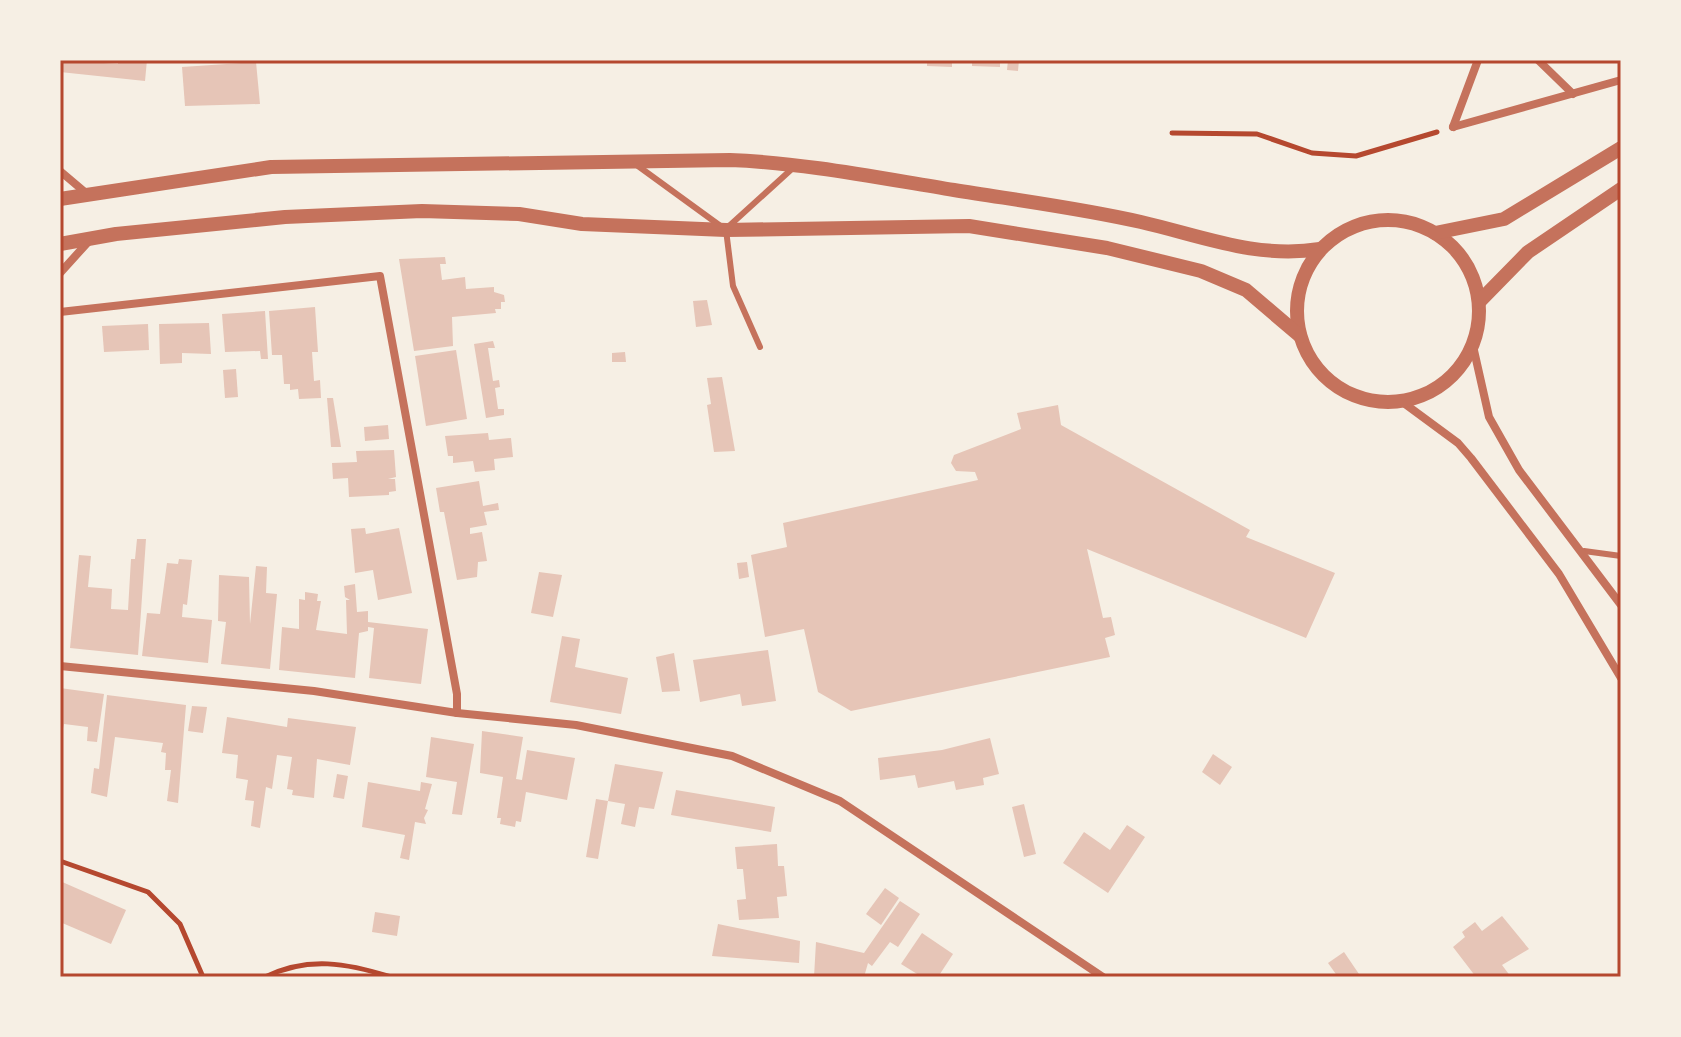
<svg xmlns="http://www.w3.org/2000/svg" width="1681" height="1037" viewBox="0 0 1681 1037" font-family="Poppins,sans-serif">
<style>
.building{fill:#e6c5b7}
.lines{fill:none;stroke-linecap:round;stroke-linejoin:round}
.path{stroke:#b5482f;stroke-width:5}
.service{stroke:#c5725c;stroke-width:6}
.minor{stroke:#c5725c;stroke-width:8}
.tertiary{stroke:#c5725c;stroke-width:14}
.neatline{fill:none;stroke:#b5482f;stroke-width:3}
</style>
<rect width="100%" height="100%" fill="#f6efe4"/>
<!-- building -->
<g class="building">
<polygon points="60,60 118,64 118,60 147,60 145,81 60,72"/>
<polygon points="927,60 952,60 952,67 927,66"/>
<polygon points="972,60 1000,60 1000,67 972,66"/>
<polygon points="1008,60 1019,60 1018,71 1007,70"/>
<polygon points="256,62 260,104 185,106 182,67"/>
<polygon points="445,257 446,264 440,264 442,280 465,277 466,289 494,287 494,292 504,295 505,302 501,302 501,309 495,309 496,313 452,317 453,346 414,351 399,259"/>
<polygon points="707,300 712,325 696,327 693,301"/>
<polygon points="315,307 318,352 312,352 314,381 320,380 321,398 299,399 298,389 290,390 290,384 284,384 282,355 272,355 269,311"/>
<polygon points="265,311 268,359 261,359 260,351 225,352 222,314"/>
<polygon points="209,323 211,354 182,353 182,363 160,364 159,324"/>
<polygon points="148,324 149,350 104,352 102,326"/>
<polygon points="493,341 495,348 488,348 493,381 499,380 500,387 495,388 498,409 504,409 504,415 486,418 474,344"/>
<polygon points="456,350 467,419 426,426 415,356"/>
<polygon points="625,352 626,362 612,362 612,353"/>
<polygon points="236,369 238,397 225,398 223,370"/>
<polygon points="722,377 735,451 714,452 707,405 711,404 707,378"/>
<polygon points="327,398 333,398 341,447 331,447"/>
<polygon points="1058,405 1061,425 1250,530 1246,537 1335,573 1306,638 1087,549 1103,618 1111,617 1115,635 1105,638 1110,657 851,711 818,692 804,629 765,637 751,555 787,547 783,523 978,480 975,472 956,471 951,463 954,455 1021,429 1017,413"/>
<polygon points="388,425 389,439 365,441 364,427"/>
<polygon points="488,433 489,440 511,438 513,457 494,459 495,470 475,472 473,461 453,463 453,456 448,456 445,436"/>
<polygon points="394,450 396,477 388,479 395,479 396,491 389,492 389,495 349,497 348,478 333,479 332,463 357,462 356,451"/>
<polygon points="479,481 483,506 498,503 499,510 484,512 487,525 470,528 470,534 482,532 487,561 478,562 477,577 457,580 444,512 440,512 436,488"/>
<polygon points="365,528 366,534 399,528 412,593 378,600 373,570 355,573 351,529"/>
<polygon points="137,539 146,539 138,655 70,648 79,555 91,556 88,587 112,589 111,609 128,610 131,559 135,559"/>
<polygon points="179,559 192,560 187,605 183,604 182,617 212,620 208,663 142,656 147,613 160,614 167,563 178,564"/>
<polygon points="747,562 749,577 739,579 737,563"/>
<polygon points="256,566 267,567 266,593 277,594 270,669 221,664 226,622 218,621 219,575 249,577 250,624"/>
<polygon points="539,572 562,575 553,617 531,613"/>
<polygon points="355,584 357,612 368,611 368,622 428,629 421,684 369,678 374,628 368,627 368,631 359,633 355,678 279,670 282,627 299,629 299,599 305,600 305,592 318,594 317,601 321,601 316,630 347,634 346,600 350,600 345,597 344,586"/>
<polygon points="562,636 580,639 575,667 628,678 621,714 550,702"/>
<polygon points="768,650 776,701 742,706 740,694 700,702 693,660"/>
<polygon points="674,653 680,691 662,692 656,657"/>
<polygon points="60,688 104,694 97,742 87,741 88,727 64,724 60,741"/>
<polygon points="107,695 186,705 178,803 167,801 171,770 165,770 166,753 161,752 163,743 115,737 107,797 91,793 94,768 99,769"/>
<polygon points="192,706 207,707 203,733 188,731"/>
<polygon points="227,717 287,727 288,718 356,727 350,765 317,759 314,798 292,795 293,790 287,789 292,757 277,755 272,789 266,787 260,828 251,826 254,801 245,800 248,780 236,778 238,755 222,753"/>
<polygon points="482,731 523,737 516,779 522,780 527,750 575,758 567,800 526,792 521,822 516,821 515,827 500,824 501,818 497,818 503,777 480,773"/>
<polygon points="431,737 474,744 462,815 452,814 457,782 426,777"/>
<polygon points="990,738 999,774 983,778 984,785 956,790 954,781 918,788 915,775 880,780 878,758 942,750"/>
<polygon points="1213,754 1232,767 1220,785 1202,772"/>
<polygon points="615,764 663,772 654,809 639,807 635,827 621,824 625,804 608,801"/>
<polygon points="337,774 348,776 344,799 333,797"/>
<polygon points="368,782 420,791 421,782 432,784 425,809 428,810 424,818 426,824 415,822 409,860 400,858 405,835 362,827"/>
<polygon points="676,790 775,807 771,832 671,815"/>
<polygon points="596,799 608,801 598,859 586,857"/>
<polygon points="1024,804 1036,854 1024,857 1012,807"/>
<polygon points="1127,825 1145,837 1108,893 1063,863 1084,832 1110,850"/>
<polygon points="777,844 778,866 784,866 787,896 777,897 779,918 739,920 737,900 746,899 743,869 737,869 735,847"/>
<polygon points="60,881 126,910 111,944 60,922"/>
<polygon points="885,888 899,898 881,925 866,914"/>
<polygon points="900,901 920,914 898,947 890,942 872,966 868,963 864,977 814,977 816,942 864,953"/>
<polygon points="375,912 400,916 397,936 372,932"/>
<polygon points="1502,916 1529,949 1502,965 1511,977 1476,977 1453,947 1465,937 1462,932 1475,922 1482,931"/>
<polygon points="718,924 800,941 799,963 712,956"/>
<polygon points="922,933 953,954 938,977 922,977 901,964"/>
<polygon points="1344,952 1361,977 1338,977 1328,963"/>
</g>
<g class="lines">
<!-- path -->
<g class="path">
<polyline points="1172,133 1257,134 1312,153 1356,156 1437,132"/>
<polyline points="60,861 148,892 180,924 203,977"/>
<path d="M265,977C308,956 347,963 391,977"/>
</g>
<!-- service -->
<g class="service">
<polyline points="638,166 726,230 733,286 760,347"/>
<polyline points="728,227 794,167"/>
<polyline points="1584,551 1621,556"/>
</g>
<!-- minor -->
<g class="minor">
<polyline points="1538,60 1573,94"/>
<polyline points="1453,127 1621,80"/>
<polyline points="1453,127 1478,60"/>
<polyline points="60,171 86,193"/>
<polyline points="60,273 89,241"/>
<polyline points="60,312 380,276 457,694 457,713"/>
<polyline points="1473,346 1489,417 1519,470 1621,605"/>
<polyline points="1401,401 1458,443 1471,458 1559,574 1621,678"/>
<polyline points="60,666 314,691 457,713 576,725 732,756 840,801 1103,977"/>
</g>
<!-- tertiary -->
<g class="tertiary">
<path d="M60,199L271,167L730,160C806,163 879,178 954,190C1016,200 1080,208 1141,222C1202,236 1256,259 1320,249"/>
<circle cx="1388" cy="311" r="91"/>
<polyline points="1435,233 1504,219 1621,148"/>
<polyline points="60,244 116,234 285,217 422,211 519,214 582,224 726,230 969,226 1107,248 1201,271 1246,290 1300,336"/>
<polyline points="1479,302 1528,252 1621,189"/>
</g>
</g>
<!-- border -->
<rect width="1681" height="1037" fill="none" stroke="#f6efe4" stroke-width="124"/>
<rect x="62" y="62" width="1557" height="913" class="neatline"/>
</svg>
